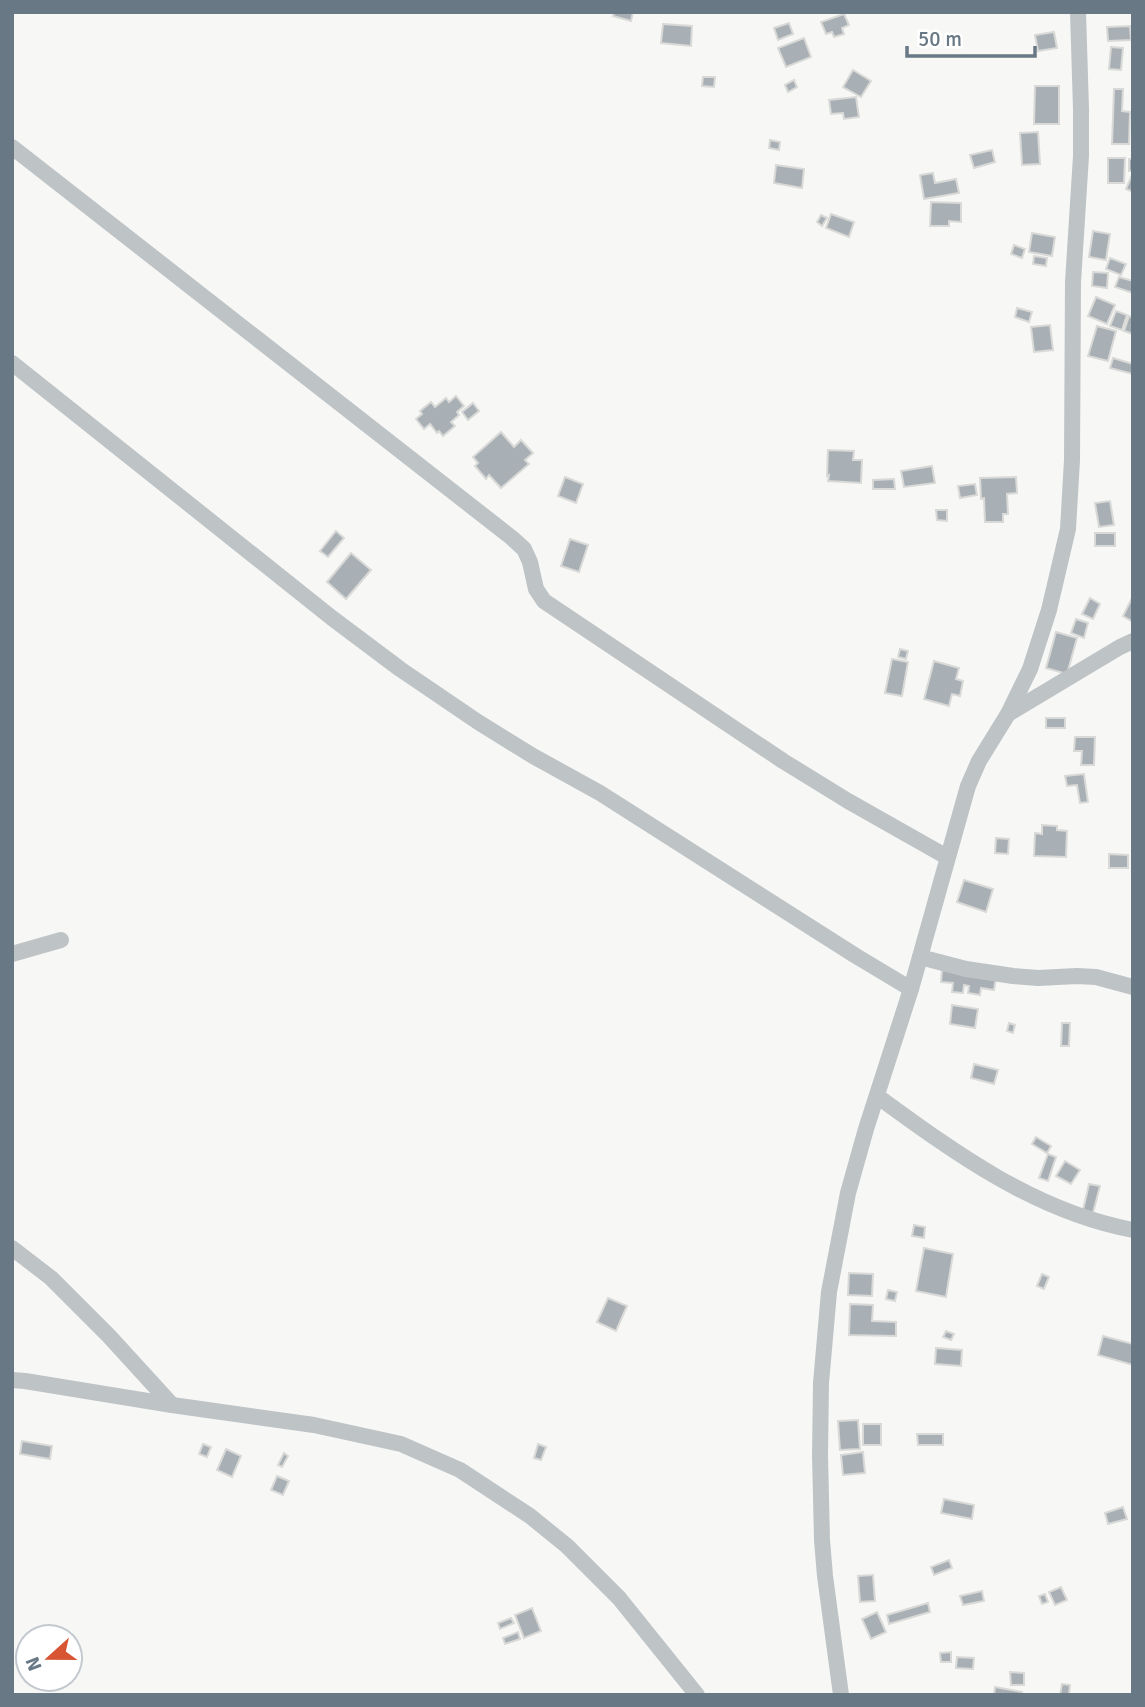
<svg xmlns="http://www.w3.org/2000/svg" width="1145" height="1707" viewBox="0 0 1145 1707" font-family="Signika,sans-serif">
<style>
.building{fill:#a8b0b5;stroke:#d9d9d7;stroke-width:2}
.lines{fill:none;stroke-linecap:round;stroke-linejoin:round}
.street{stroke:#bec3c6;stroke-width:16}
</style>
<rect width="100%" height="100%" fill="#f7f7f5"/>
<!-- building -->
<g class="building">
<polygon points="614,12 633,12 631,21 613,16"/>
<polygon points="844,14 849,25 842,28 844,34 834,37 832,32 826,34 821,22"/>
<polygon points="789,23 793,34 778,40 774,28"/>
<polygon points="663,24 692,26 691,46 661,43"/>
<polygon points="1130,26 1131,40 1108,41 1107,27"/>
<polygon points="1054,32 1057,48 1038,51 1035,35"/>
<polygon points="804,38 811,57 786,67 778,48"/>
<polygon points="1111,47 1123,48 1121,70 1109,69"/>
<polygon points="853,70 871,81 861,97 843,87"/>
<polygon points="703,77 715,77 714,87 702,86"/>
<polygon points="794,80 797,87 788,92 785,85"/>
<polygon points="1035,86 1059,86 1059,124 1034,124"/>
<polygon points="1114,89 1123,89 1122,111 1130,112 1129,144 1112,144"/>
<polygon points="856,97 859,117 844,119 843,113 831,114 829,100"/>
<polygon points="1038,132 1040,164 1022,165 1020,133"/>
<polygon points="770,140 780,142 779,150 769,148"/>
<polygon points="992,150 995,162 974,168 970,155"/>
<polygon points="1108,158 1125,158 1124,183 1108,183"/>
<rect x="1129" y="159" width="4" height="12"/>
<polygon points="776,165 804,169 802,188 774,183"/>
<polygon points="933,173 935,183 956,179 959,193 924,199 920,175"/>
<polygon points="1131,177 1133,178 1133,192 1126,189"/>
<polygon points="931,202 961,203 961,222 949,221 949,226 930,226"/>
<polygon points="831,214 854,222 849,237 826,228"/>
<polygon points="821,215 827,218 822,226 817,222"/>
<polygon points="1093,231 1110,234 1106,260 1089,257"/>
<polygon points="1032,233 1055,237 1052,256 1029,252"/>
<polygon points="1014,245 1025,249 1022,258 1011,254"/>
<polygon points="1034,256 1047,258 1046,266 1033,264"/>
<polygon points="1110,258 1126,264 1121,275 1106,269"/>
<polygon points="1093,272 1108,273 1107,288 1092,286"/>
<polygon points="1119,277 1133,281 1133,293 1115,287"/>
<polygon points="1096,297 1115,305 1107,324 1088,316"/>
<polygon points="1017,308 1032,312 1029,322 1015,317"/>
<polygon points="1116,311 1127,315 1122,330 1110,326"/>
<polygon points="1129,316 1133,318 1133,334 1124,331"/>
<polygon points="1050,325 1053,350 1034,352 1031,327"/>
<polygon points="1097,326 1116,331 1108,361 1088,356"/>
<polygon points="1113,358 1133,364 1133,374 1110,368"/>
<polygon points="456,396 464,406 457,412 459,415 451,422 455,426 443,436 439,431 437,433 430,424 424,429 416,419 422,414 420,411 431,402 435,407 446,398 449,402"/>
<polygon points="473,403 479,411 468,420 462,412"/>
<polygon points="501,432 514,447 521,440 533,453 525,460 529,464 501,488 489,475 486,479 475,466 478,463 473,457"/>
<polygon points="828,450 854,451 853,460 862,460 861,483 828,481 829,475 827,476"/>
<polygon points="932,466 935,483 904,487 901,471"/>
<polygon points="565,477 583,484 576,503 558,496"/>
<polygon points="1016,477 1017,493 1007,494 1008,514 1003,514 1003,522 985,522 984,498 981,499 980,478"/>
<polygon points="894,479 895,489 873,489 873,480"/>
<polygon points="975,484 977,495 960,498 958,486"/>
<polygon points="1110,501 1114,525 1099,527 1095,503"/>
<polygon points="936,510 947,510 947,521 937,520"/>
<polygon points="336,531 344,538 328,557 320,551"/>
<rect x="1095" y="533" width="20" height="13"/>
<polygon points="570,539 588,545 579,572 561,566"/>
<polygon points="351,553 371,570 346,599 327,582"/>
<polygon points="1133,596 1133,622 1123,616"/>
<polygon points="1090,598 1100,604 1093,619 1082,614"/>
<polygon points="1076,619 1088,623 1084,638 1071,633"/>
<polygon points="1056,632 1077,638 1067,674 1046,668"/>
<polygon points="900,649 908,651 906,659 898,657"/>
<polygon points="892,659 908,662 902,696 885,693"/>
<polygon points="934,661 959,668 956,679 963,681 960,696 952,694 949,706 924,699"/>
<rect x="1046" y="718" width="19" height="10"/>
<polygon points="1075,737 1095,737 1094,765 1081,765 1082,751 1074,751"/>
<polygon points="1084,774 1088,802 1080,803 1077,785 1067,786 1065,776"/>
<polygon points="1042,825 1057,826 1057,830 1067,831 1066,857 1034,856 1035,833 1042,834"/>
<polygon points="996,838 1009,839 1008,854 995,853"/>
<polygon points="1109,854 1128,855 1128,868 1109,868"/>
<polygon points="964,880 993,889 986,912 957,902"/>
<polygon points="942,970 996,978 994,990 981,988 980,995 968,993 969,986 964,985 963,993 952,992 953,983 941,982"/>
<polygon points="952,1005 978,1009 975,1028 950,1024"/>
<polygon points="1009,1023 1015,1025 1013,1033 1007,1031"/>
<polygon points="1062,1023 1070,1023 1069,1046 1061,1046"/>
<polygon points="974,1064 998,1070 994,1084 971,1078"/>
<polygon points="1036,1137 1051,1146 1047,1153 1032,1144"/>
<polygon points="1048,1154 1056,1157 1048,1181 1039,1178"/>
<polygon points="1065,1161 1080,1170 1071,1184 1056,1176"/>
<polygon points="1089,1184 1100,1186 1093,1213 1083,1210"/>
<polygon points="914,1225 925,1227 924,1238 912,1236"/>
<polygon points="924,1248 953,1254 946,1297 916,1291"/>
<polygon points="849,1273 873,1274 872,1296 848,1295"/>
<polygon points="1042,1274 1049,1277 1044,1289 1037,1286"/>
<polygon points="888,1290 897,1292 895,1301 886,1299"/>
<polygon points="608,1298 627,1306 616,1331 597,1322"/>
<polygon points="850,1304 873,1305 872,1321 896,1322 896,1336 849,1335"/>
<polygon points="946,1331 954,1334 951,1340 943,1337"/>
<polygon points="1103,1336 1133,1344 1133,1365 1098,1355"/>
<polygon points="936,1348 962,1350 961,1366 935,1364"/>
<polygon points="858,1420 860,1449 840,1450 838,1421"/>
<rect x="863" y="1424" width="18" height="21"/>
<polygon points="917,1434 943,1434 943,1445 918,1445"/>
<polygon points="22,1441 52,1446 50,1459 20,1454"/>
<polygon points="203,1444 211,1447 207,1457 199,1454"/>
<polygon points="538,1444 546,1447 541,1460 534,1458"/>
<polygon points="226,1449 241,1456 232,1477 217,1470"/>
<polygon points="863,1452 865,1473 843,1475 841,1455"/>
<polygon points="284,1453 288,1456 282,1467 278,1465"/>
<polygon points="277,1476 289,1481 283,1495 271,1490"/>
<polygon points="944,1499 974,1505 972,1519 941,1513"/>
<polygon points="1123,1507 1127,1519 1108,1524 1105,1513"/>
<polygon points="949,1560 952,1568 934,1575 931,1567"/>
<polygon points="873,1575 875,1601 860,1602 858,1576"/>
<polygon points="1061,1587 1067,1600 1055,1605 1049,1592"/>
<polygon points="982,1591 984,1601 963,1605 960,1596"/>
<polygon points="1045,1594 1048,1602 1042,1604 1039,1596"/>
<polygon points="928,1603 930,1612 889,1624 887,1615"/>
<polygon points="532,1608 541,1631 524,1638 515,1615"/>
<polygon points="877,1612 886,1632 871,1639 862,1619"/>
<polygon points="511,1618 514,1623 500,1629 498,1623"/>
<polygon points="518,1632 520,1639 505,1644 503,1638"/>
<polygon points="951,1652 951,1662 941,1662 940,1653"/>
<polygon points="957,1657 974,1658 973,1669 956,1668"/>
<polygon points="1010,1672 1024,1673 1024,1685 1011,1685"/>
<polygon points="1062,1684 1070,1685 1069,1695 1060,1695"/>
<polygon points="995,1687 1022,1692 1022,1695 994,1695"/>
</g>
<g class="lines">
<!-- street -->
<g class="street">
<polyline points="12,147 512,538 524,549 530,562 536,589 544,601 783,761 848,801 947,857"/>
<polyline points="12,363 332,618 400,669 478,722 533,756 600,793 856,956 911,989"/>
<polyline points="1008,714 1120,647 1133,641"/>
<polyline points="12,954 61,940"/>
<polyline points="920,957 966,969 1013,976 1038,978 1077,976 1096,977 1133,987"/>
<path d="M877,1096C955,1153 1036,1212 1133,1230"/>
<polyline points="12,1248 51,1278 109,1336 172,1405"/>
<polyline points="12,1380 25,1381 172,1405 314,1425 401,1444 460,1470 530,1516 567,1546 619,1598 697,1695"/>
<polyline points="841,1695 825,1576 822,1540 820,1455 821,1383 829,1292 848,1193 866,1129 911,989 968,786 979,761 1008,714 1030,669 1049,610 1068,529 1072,460 1073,282 1081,156 1081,109 1078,12"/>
</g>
</g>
<!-- border -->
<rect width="1145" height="1707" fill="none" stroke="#687884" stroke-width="28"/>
<!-- north arrow -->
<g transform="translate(49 1658) rotate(249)"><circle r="33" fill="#ffffff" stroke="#c3c9ce" stroke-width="2"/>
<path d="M0-5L12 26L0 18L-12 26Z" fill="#d85534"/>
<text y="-10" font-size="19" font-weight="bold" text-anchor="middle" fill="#687884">N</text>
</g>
<!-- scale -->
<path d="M907 46v10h128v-10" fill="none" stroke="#687884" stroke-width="3.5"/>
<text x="918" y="46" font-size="21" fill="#687884" stroke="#ffffff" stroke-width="5" paint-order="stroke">50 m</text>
</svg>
